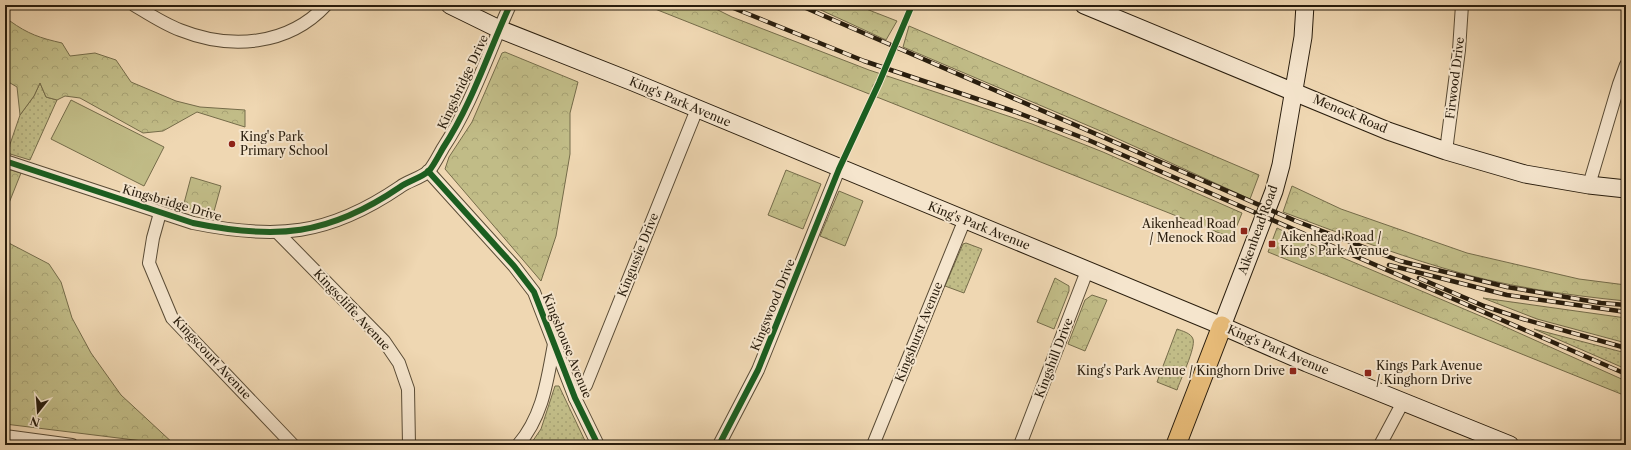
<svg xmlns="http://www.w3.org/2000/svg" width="1631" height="450" viewBox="0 0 1631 450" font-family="'Libre Caslon Text',serif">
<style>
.grass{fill:url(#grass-dots);stroke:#756c4a}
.forest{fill:url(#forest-crowns);stroke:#756c4a}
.pitch{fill:#c1bc87;stroke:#756c4a}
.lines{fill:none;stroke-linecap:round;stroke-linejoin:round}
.street-casing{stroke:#5a4c36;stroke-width:14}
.secondary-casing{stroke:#291d0d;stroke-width:19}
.primary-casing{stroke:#291d0d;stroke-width:21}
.street{stroke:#f5e5cd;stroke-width:12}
.secondary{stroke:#f5e5cd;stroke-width:17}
.primary{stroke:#e8bc79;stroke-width:19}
.rail-casing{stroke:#291d0d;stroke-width:4.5}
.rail{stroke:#f5e5cd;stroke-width:3;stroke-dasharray:9;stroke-linecap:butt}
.cycleway-casing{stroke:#f5e5cd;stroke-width:8}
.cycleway{stroke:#1b5e20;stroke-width:6}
.poi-dot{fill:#8f2418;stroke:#f5e5cd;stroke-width:1.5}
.labels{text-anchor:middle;stroke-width:4;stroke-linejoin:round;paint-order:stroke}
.street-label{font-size:12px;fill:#291d0d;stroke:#f5e5cd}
.poi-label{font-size:12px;fill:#291d0d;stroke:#f5e5cd;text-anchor:start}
</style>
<defs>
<pattern id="grass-dots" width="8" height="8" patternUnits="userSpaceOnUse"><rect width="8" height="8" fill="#c1bc87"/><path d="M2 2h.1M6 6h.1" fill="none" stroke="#a6a173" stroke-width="1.8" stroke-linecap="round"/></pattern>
<pattern id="forest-crowns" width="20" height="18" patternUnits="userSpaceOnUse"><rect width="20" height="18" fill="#c1bc87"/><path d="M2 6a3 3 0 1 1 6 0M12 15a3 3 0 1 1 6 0" fill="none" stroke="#a6a173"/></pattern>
</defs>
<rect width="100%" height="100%" fill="#efd7b2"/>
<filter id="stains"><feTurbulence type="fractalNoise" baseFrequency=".005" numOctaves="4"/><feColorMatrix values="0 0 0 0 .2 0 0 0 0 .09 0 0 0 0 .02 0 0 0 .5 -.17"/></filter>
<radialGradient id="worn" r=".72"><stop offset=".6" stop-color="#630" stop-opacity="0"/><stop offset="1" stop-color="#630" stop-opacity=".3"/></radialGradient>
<!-- grass -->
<g class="grass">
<polygon points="40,83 46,97 57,100 30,160 7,153 20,115 34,96"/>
<polygon points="966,243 982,249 964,293 945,286 963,244"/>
<path d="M1177,329C1182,331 1191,333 1193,339C1196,348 1180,380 1177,390L1157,382Z"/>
<polygon points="1534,329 1626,353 1626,369"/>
<polygon points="555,386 559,386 587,445 530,445 541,429"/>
</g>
<!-- forest -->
<g class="forest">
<polygon points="645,5 708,5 732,17 869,70 1032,124 1103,152 1242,213 1232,238"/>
<polygon points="810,5 856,5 897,21 886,40"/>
<path d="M10,21C28,34 40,38 62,43L70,56L95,53L116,60L131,82L176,101L200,107L245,110V127L197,112L163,131L143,133L80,98L65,96L57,100L46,97L40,83L34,96L20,115L17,87L5,80V22Z"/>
<polygon points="909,26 1259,175 1250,199 1103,132 903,47"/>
<polygon points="505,52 578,82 570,113 570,154 556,236 541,281 445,169 449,157 472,122 502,53"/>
<polygon points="5,168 21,173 5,213"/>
<polygon points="786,170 821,184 803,229 768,215"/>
<polygon points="191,177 221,186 213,215 183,207"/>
<path d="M1292,186L1341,209L1467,253L1579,279L1626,285V301C1565,295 1502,286 1443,268C1389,252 1336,232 1283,212Z"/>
<polygon points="839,191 863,201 845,246 820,236"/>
<polygon points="1277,228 1308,243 1490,320 1626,381 1626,396 1268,252"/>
<polygon points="5,241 49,264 61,282 72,318 91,353 121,395 175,445 5,424"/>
<polygon points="1055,278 1069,286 1069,291 1054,329 1037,322"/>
<polygon points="1092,295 1107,300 1085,351 1068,344 1085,300"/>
<polygon points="1483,298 1626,318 1626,343 1537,319"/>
</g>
<!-- pitch -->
<polygon class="pitch" points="71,100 164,147 144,186 51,139"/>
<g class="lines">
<defs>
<g id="street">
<path d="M134,5C149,14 164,24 180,30C230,50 288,46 326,5"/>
<polyline points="1446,151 1459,50 1462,5"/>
<path d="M5,161L193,223C276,240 328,236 400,187C408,181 421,178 429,171C434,165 439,155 443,148C472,104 488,53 510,5"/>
<polyline points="428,171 514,266 534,292 575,398 598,445"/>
<polyline points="1589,185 1619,84 1626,65"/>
<polyline points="160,213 153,238 149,263 172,318 293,445"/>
<polyline points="277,232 384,341 399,363 408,389 409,445"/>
<polyline points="575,398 586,385 697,109"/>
<polyline points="5,436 72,445"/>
<path d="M518,445C543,416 547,381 554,344"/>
<polyline points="719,445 758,370 839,169"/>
<polyline points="873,445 965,219"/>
<polyline points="1020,445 1087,271"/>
<polyline points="1380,445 1403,402"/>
</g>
<g id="secondary">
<polyline points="450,5 499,29 633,82 1222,326 1307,363 1510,445"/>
<polyline points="1084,5 1388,131 1446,151 1525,174 1589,185 1626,189"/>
<polyline points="1222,326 1274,191 1281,165 1303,37 1305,5"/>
</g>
<polyline id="primary" points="1176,445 1222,326"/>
</defs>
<!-- street casing -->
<use href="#street" class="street-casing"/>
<!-- secondary casing -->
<use href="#secondary" class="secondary-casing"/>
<!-- primary casing -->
<use href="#primary" class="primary-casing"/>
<!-- street -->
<use href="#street" class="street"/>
<!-- secondary -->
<use href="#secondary" class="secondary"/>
<!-- primary -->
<use href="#primary" class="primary"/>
<defs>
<g id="rail">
<polyline points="726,5 864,61 1016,112 1086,139 1626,374"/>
<polyline points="799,5 1296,221 1400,261 1507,287 1601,303 1626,305"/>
<polyline points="1389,265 1507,295 1626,312"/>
<polyline points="1419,278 1484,306 1523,319 1626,348"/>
</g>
</defs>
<!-- rail casing -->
<use href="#rail" class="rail-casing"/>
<!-- rail -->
<use href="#rail" class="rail"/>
<defs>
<g id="cycleway">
<path d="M5,161L193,223C276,240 328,236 400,187C408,181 421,178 429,171C434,165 439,155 443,148C472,104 488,53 510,5"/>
<polyline points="428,171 514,266 534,292 575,398 598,445"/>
<polyline points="719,445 758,370 839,169 879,83 912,5"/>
</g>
</defs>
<!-- cycleway casing -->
<use href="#cycleway" class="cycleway-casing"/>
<!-- cycleway -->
<use href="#cycleway" class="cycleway"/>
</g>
<!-- markers -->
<g class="poi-dot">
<circle cx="232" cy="144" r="4"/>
<rect x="1240" y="227" width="8" height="8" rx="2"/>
<rect x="1268" y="240" width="8" height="8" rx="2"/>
<rect x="1289" y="367" width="8" height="8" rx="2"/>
<rect x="1364" y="369" width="8" height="8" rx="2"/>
</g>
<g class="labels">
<!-- street labels -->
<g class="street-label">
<text transform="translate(1455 78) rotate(-83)" y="4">Firwood Drive</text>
<text transform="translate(463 82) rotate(-65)" y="4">Kingsbridge Drive</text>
<text transform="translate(680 102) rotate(23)" y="4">King's Park Avenue</text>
<text transform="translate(1350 114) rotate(23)" y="4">Menock Road</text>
<text transform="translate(172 203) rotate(16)" y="4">Kingsbridge Drive</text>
<text transform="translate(979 226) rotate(22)" y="4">King's Park Avenue</text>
<text transform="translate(1258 230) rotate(-70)" y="4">Aikenhead Road</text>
<text transform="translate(638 255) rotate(-68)" y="4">Kingussie Drive</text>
<text transform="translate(773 305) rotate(-68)" y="4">Kingswood Drive</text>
<text transform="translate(352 310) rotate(47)" y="4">Kingscliffe Avenue</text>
<text transform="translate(919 332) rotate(-68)" y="4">Kingshurst Avenue</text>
<text transform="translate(567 346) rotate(68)" y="4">Kingshouse Avenue</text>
<text transform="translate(1278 350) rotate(23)" y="4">King's Park Avenue</text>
<text transform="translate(212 358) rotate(47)" y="4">Kingscourt Avenue</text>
<text transform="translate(1054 358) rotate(-69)" y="4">Kingshill Drive</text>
</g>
<!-- poi labels -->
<g class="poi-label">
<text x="240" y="141">King's Park<tspan x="240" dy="14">Primary School</tspan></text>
<text x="1236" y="228" text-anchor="end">Aikenhead Road<tspan x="1236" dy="14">/ Menock Road</tspan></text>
<text x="1280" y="241">Aikenhead Road /<tspan x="1280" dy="14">King's Park Avenue</tspan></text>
<text x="1376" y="370">Kings Park Avenue<tspan x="1376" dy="14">/ Kinghorn Drive</tspan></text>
<text x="1285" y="375" text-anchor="end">King's Park Avenue / Kinghorn Drive</text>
</g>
</g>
<!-- margin -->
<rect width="1631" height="450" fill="none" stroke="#efd7b2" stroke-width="20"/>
<rect x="6" y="6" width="1619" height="438" fill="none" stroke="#291d0d" stroke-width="2"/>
<rect x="10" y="10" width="1611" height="430" fill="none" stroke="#291d0d"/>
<!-- north arrow -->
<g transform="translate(38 412) rotate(197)" stroke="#f5e5cd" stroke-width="3" paint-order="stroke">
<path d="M0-3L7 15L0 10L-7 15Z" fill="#291d0d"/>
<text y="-6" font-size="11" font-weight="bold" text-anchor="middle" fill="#291d0d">N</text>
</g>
<rect width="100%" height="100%" filter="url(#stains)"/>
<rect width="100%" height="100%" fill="url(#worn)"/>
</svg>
